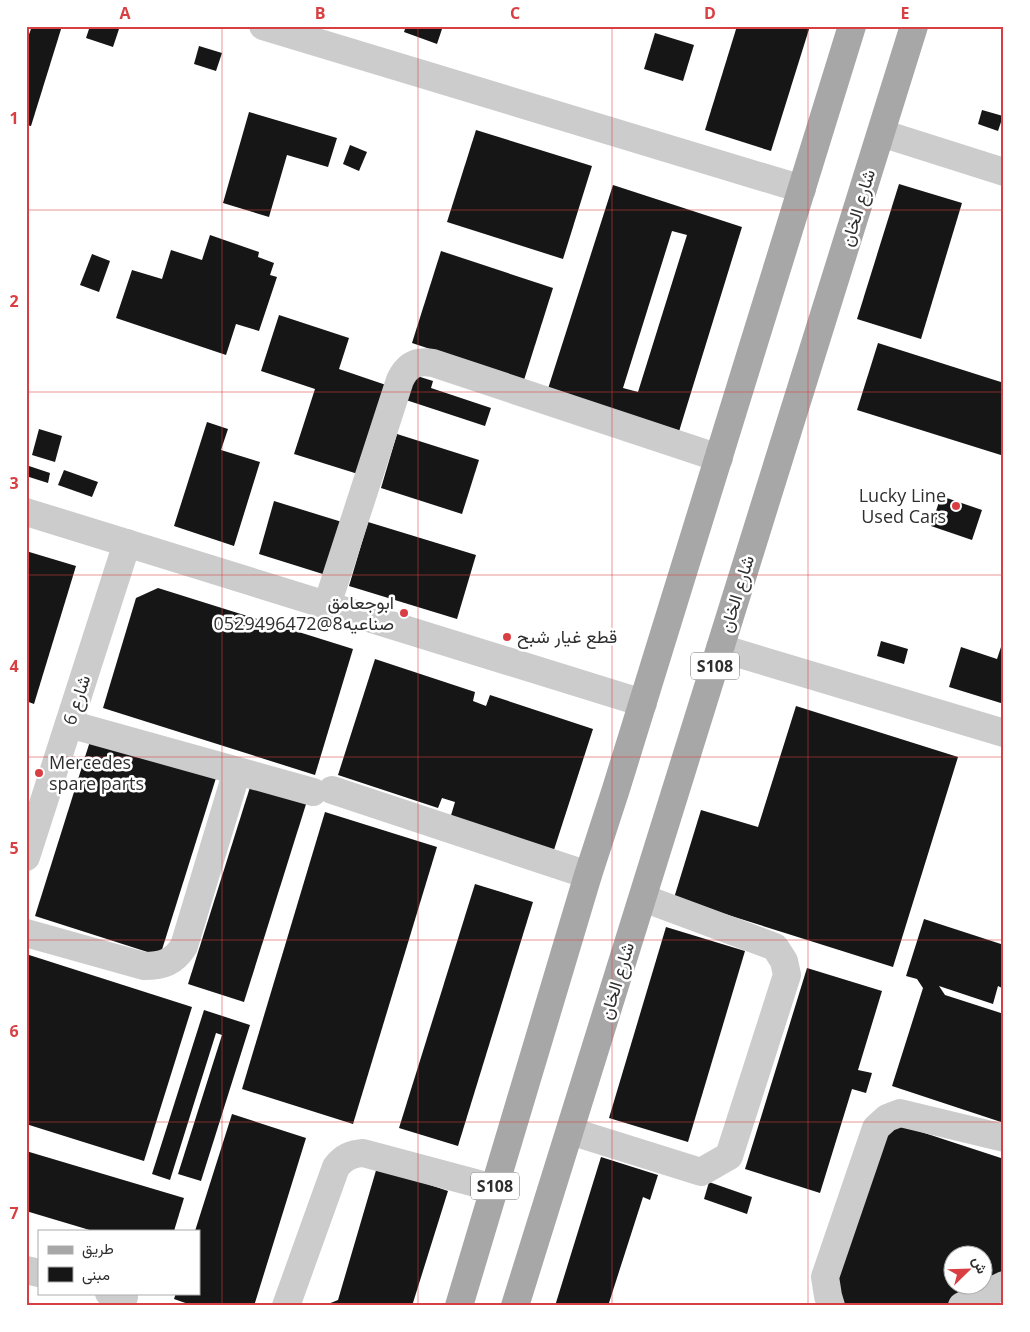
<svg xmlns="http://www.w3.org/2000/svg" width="1030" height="1332" viewBox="0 0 1030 1332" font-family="'Open Sans',Vazirmatn,sans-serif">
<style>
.building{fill:#161616;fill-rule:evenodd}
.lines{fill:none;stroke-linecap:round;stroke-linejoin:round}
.minor{stroke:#ccc;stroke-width:28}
.major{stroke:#a7a7a7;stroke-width:28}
.grid{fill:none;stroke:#d73f42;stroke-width:1;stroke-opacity:0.55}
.poi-dot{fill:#d73f42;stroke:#fff;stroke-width:2}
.labels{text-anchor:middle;stroke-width:5;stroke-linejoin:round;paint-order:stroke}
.shield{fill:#fff;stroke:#6d6d6d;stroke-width:1}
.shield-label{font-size:16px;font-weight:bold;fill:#2f2f2f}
.street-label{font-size:18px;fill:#2f2f2f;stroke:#fff}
.poi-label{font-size:18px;fill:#2f2f2f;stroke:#fff;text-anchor:end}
.neatline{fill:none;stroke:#d73f42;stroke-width:2}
.grid-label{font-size:16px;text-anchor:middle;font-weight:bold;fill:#d73f42}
</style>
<rect width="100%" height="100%" fill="#fff"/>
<!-- building -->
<g class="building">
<polygon points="32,26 62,26 31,126 26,125 26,43"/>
<polygon points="90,26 120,26 113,47 86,38"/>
<polygon points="406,26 443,26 437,44 404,32"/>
<polygon points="737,26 810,26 771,151 705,130"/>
<polygon points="655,33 694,45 683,81 644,69"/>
<polygon points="199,46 222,53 216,71 194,64"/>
<polygon points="982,110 1003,116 998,131 978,124"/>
<polygon points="249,112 337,138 328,167 287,155 269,217 223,203"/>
<polygon points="476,130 592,166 563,259 447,222"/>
<polygon points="350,145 367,152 359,171 343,164"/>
<polygon points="899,184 962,203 921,339 857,319"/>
<path d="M613,185L742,227L677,438L546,395ZM672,231L687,235L638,392L623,388Z"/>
<polygon points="210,235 259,252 258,257 274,263 270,275 277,277 259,331 236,324 226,355 116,318 132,270 162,279 171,250 202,260"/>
<polygon points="441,251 553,288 524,380 412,343"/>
<polygon points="92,254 110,261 99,292 80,285"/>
<polygon points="279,315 349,338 339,369 386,385 358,474 294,454 315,389 261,371"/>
<polygon points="878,343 1004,383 1004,456 857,410"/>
<polygon points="414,375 433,381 431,388 491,408 485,426 406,400"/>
<polygon points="207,422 228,429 221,450 260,462 234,546 174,526"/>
<polygon points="39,429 62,436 55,462 32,455"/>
<polygon points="397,434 479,460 462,514 381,488"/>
<polygon points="26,465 50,473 48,483 26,476"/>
<polygon points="64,470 98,482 92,497 58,485"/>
<polygon points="941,496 982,510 972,540 931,526"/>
<polygon points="274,501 342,522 326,575 259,554"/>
<polygon points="368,522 476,555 457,619 349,586"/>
<polygon points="26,551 76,566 34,704 26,701"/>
<polygon points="158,588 353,649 315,775 103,708 136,598"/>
<polygon points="1004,638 1004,704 949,687 961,647 997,659"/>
<polygon points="881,641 908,649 904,664 877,656"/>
<polygon points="375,659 475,692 473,701 486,706 490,695 593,729 552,856 449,822 455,802 442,798 438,808 338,775"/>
<polygon points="796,706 958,757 893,967 674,898 701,810 758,827"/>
<polygon points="91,738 216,778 160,956 35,916"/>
<polygon points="251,784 307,801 244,1002 188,984"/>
<polygon points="325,812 437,847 353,1124 242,1089"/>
<polygon points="475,884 533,902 458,1146 399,1128"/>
<polygon points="924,919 1004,945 1004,989 998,986 993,1004 939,986 945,995 1004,1014 1004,1123 892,1086 923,988 917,979 906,976"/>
<polygon points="666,927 745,951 688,1142 609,1118"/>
<polygon points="26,954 192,1007 144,1161 26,1124"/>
<polygon points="807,968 882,991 858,1070 872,1073 866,1093 852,1089 820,1193 745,1169"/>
<polygon points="204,1010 250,1025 201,1181 178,1174 222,1035 216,1033 170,1180 152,1174"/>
<polygon points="232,1114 306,1138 254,1306 194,1306 174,1299 176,1293 199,1293 199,1231 195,1231"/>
<path d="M900,1125L1004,1159V1273L943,1306H842L835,1291L883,1134ZM952,1254H982V1284H952Z"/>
<polygon points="26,1151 184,1198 174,1231 93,1231 26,1211"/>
<polygon points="601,1157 658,1175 650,1200 643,1197 608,1306 555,1306"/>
<polygon points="377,1167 448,1191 412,1306 323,1306 338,1300"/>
<polygon points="709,1182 752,1197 747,1214 704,1199"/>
</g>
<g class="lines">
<!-- minor -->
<g class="minor">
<polyline points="263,26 802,189"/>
<polyline points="881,133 1004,172"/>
<polyline points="26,512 643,703"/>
<path d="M327,605L400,380C407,365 417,360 433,363L719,458"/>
<polyline points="720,648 1004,733"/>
<polyline points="69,724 313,792"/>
<polyline points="332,790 588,875"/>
<polyline points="26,857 127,543"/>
<path d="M26,933L144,966C163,966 174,962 184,946L237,771"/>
<polyline points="570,1131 701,1172 729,1156 787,975 784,961 775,947 643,898"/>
<polyline points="26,1270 39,1273"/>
<polyline points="109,1293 124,1297"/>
<path d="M286,1306L336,1167C344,1157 351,1154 363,1153L494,1188"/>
<polyline points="831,1306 828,1296 825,1277 876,1128 887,1118 900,1113 1004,1138"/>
<polyline points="962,1306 1004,1285"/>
</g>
<!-- major -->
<g class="major">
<polyline points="459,1306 588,875 616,789 852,26"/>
<polyline points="515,1306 914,26"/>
</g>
</g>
<!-- grid -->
<path class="grid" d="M222,26V1306M418,26V1306M612,26V1306M808,26V1306M26,210H1004M26,392H1004M26,575H1004M26,757H1004M26,940H1004M26,1122H1004"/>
<!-- markers -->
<g class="poi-dot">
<circle cx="956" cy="506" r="5"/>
<circle cx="404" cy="613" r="5"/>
<circle cx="507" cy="637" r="5"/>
<circle cx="39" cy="773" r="5"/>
</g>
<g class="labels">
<!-- shield labels -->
<g class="shield">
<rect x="691" y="652.5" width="48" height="27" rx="4"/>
<rect x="471" y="1172.5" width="48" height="27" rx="4"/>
</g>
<g class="shield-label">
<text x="715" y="672">S108</text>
<text x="495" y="1192">S108</text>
</g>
<!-- street labels -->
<g class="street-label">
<text transform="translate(858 208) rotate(-73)" y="6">شارع الخان</text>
<text transform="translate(737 594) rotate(-73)" y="6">شارع الخان</text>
<text transform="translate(77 700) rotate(-72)" y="6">شارع 6</text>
<text transform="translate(617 981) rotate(-73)" y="6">شارع الخان</text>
</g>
<!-- poi labels -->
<g class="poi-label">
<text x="946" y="502">Lucky Line<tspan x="946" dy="21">Used Cars</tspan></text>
<text x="394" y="609">ابوجعامق<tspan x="394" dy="21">صناعيه8@0529496472</tspan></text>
<text x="517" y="643" text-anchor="start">قطع غيار شبح</text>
<text x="49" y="769" text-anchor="start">Mercedes<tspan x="49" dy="21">spare parts</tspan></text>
</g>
</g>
<!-- border -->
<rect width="1030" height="1332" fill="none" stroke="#ffffff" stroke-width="55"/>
<!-- legend -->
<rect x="38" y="1230" width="162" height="65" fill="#ffffff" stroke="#acacac"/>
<rect x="48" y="1246" width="25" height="8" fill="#a7a7a7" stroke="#acacac"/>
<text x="82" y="1254" font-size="15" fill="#2f2f2f">طريق</text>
<rect x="48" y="1267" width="25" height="15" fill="#161616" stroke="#acacac"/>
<text x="82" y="1280" font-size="15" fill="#2f2f2f">مبنى</text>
<!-- north arrow -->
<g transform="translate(968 1270) rotate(67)"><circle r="24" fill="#ffffff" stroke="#acacac"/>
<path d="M0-4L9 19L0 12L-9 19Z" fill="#d73f42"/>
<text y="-8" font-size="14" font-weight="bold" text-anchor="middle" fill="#2f2f2f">ش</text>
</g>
<rect x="28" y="28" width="974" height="1276" class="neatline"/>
<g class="grid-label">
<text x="125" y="19">A</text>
<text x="320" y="19">B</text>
<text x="515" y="19">C</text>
<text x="710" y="19">D</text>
<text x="905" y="19">E</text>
<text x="14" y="124">1</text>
<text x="14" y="307">2</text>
<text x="14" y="489">3</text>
<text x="14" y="672">4</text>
<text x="14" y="854">5</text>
<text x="14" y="1037">6</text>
<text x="14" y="1219">7</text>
</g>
</svg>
